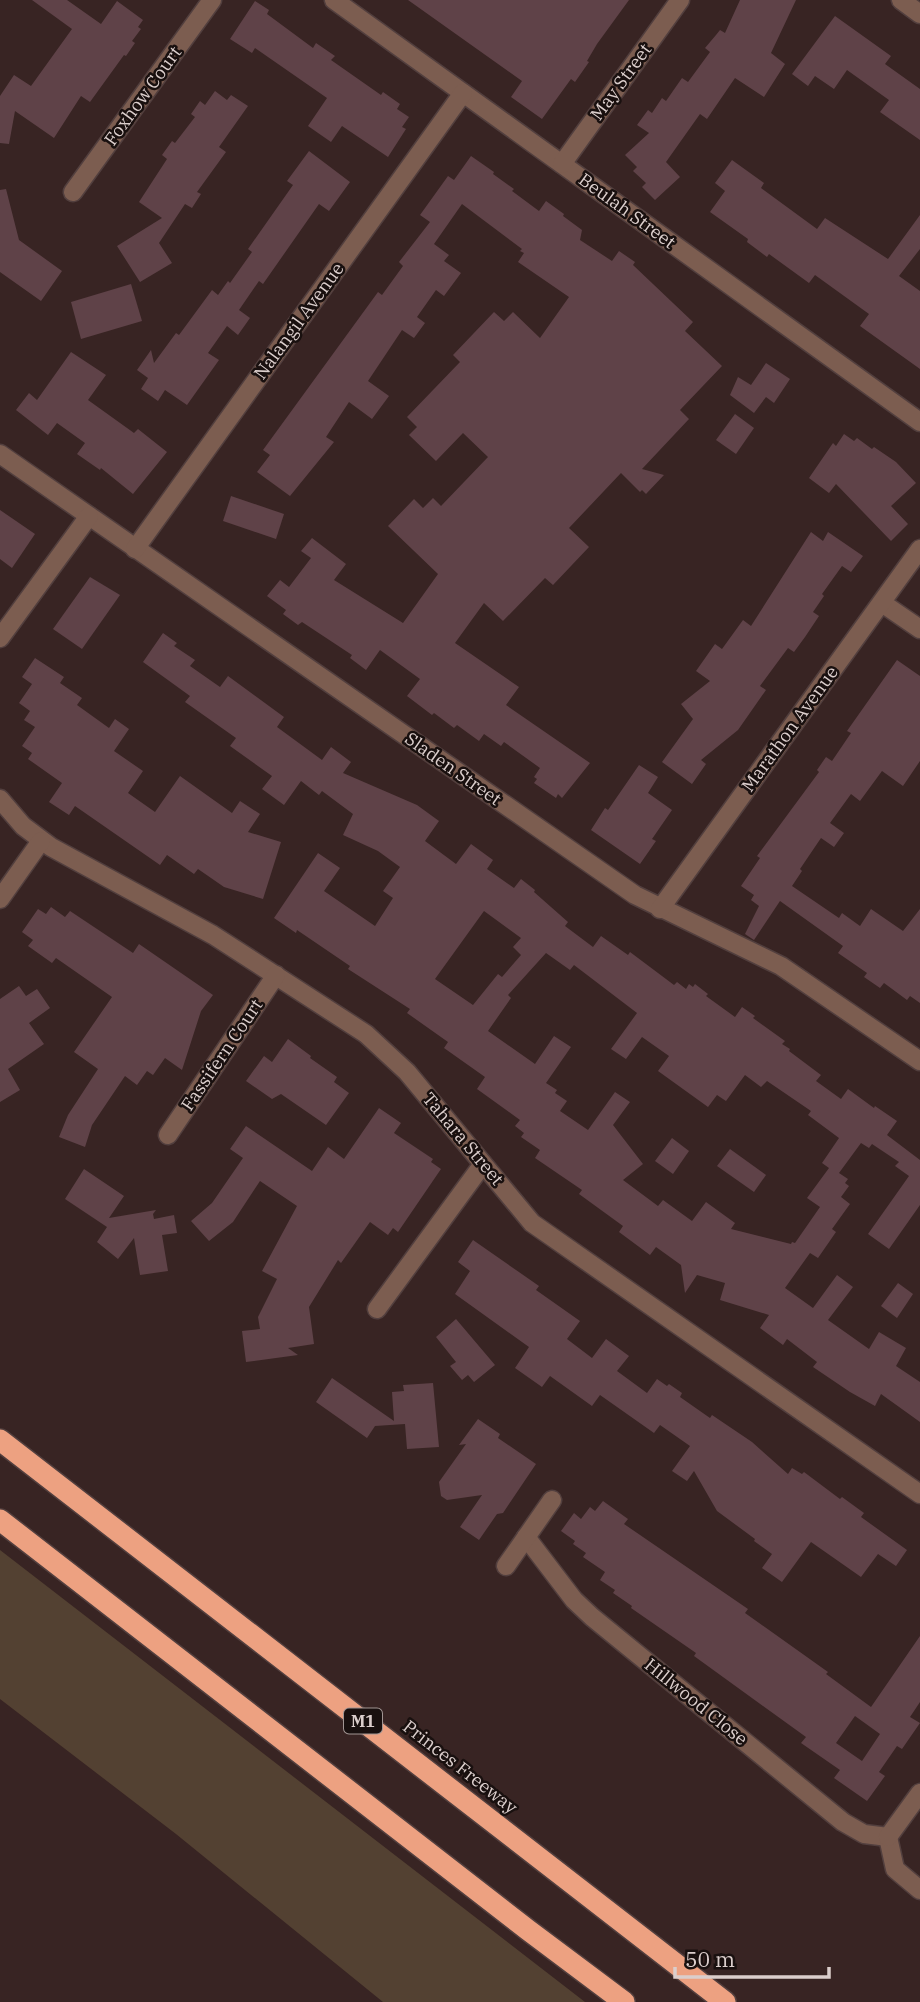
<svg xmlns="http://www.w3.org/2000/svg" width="920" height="2002" viewBox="0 0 920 2002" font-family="'IBM Plex Serif',serif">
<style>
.green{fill:#534132}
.building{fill:#5f4248;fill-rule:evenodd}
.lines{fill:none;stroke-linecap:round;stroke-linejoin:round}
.minor-casing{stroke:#523f3e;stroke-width:21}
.highway-casing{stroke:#523f3e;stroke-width:24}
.minor{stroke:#7c5d50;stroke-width:18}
.highway{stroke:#eda181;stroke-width:21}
.labels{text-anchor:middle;stroke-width:5;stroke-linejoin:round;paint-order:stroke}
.shield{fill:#19100f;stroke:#a19593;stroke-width:2}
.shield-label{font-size:16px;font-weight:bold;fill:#dbcecc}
.street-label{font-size:18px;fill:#dbcecc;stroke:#19100f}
</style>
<rect width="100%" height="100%" fill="#382423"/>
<!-- green -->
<polygon class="green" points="0,1550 585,2002 383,2002 176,1834 0,1699"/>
<!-- building -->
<g class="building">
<polygon points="32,0 67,0 101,24 117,1 143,20 138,27 141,29 132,41 135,43 126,56 124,55 90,102 81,96 54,138 15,111 9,144 0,143 0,96 14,75 31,86 72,29"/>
<polygon points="408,0 629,0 597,44 587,61 589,62 575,82 571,79 542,119 511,97 522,81"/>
<polygon points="740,0 796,0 771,53 785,64 764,97 735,78 707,119 700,114 666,162 680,177 655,200 642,187 646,183 633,171 637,167 625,155 649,133 637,125 648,110 652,113 662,98 666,101 682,78 688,82 710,52 705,48 716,35 720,30 725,33"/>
<polygon points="255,1 269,10 267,14 313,48 316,43 335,56 331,60 381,95 383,92 400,104 397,109 409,117 402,127 406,129 388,157 342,126 331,142 308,126 327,98 255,48 252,53 230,39"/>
<polygon points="835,16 891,56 885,64 920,89 920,140 880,112 889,100 847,70 834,89 815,76 808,86 792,74"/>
<polygon points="215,91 227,100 231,95 248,106 219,147 226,152 197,192 201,194 192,208 185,204 159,243 172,263 140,282 117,246 162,218 139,202 167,159 162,155 172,141 175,143 195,117 191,114 200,101 205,105"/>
<polygon points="309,151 350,182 329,211 319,204 263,284 259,281 239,310 250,318 238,335 227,326 208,353 219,360 187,405 165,390 158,401 141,389 148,378 137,370 151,350 154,363 176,333 179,335 212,290 218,295 228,281 230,283 252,252 248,249 293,185 287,181"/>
<polygon points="471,156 494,172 493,174 514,189 512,191 539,211 546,201 564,214 563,216 582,230 580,240 612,261 619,251 635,262 633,265 693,322 685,331 722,366 680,410 689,419 642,469 664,475 646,494 642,490 640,492 621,473 569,528 589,547 553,585 545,578 503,621 484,603 455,643 519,687 506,705 590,763 562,798 558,794 556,798 534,783 537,779 534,777 540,768 504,742 501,746 484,734 479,741 457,725 454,728 434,713 432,715 407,696 420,679 380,650 366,670 350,658 352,655 302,622 298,625 283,614 286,610 267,596 280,580 289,587 311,558 301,551 312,538 346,564 334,580 403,623 438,574 388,526 414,499 423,508 433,498 441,506 488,457 463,433 436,461 409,435 417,427 407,417 460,362 453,355 494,312 504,321 513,312 540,338 569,297 518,262 524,253 520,251 522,249 462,204 434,244 449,255 444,261 461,273 444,296 436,290 417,317 425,323 414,338 402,330 368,381 389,396 372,419 349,402 326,437 334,442 290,496 257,472 270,455 263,450 378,292 382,295 403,266 399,262 430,222 420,215 448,176 454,180"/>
<polygon points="732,160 764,183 761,188 817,229 825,218 888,259 920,215 920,249 899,276 920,291 920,369 860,326 869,314 815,275 809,283 769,254 767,257 747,242 748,239 710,212 725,191 715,183"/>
<polygon points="6,189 19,240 62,271 41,301 0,272 0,190"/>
<polygon points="131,284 142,321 81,339 71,302"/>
<polygon points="71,352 106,375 88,400 134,433 138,429 167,452 133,494 101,468 100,470 77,454 85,443 57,423 48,435 16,410 29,393 37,400"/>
<polygon points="766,363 790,379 774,403 766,397 754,413 730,395 738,377 751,385"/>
<polygon points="735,414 754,428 736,454 716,440"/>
<polygon points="844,434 854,441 857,438 872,449 874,447 896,462 916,483 891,506 908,524 891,541 836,484 829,493 809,478 833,443 836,446"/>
<polygon points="231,496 284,514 276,539 223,521"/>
<polygon points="0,510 35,534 12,568 0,559"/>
<polygon points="811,532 823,541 828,532 863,556 851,572 842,566 822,594 824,596 813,612 819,616 805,637 794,652 788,648 760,686 766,690 738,730 701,760 706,764 692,784 662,762 693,719 681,704 710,681 696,671 715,644 722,649 743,620 751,626"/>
<polygon points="90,577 120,595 82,649 53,629"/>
<path d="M163,633L177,643L174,646L195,660L190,666L220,687L228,676L284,717L277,727L322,760L331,747L351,762L343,773L417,805L439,821L425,841L456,864L471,844L493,860L487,869L514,888L521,879L535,890L534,892L568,922L565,926L593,947L601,936L628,955L630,952L674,985L677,982L686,989L689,984L693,987L695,984L708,994L706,996L735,1017L742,1007L755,1016L753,1018L785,1041L782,1044L790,1049L789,1051L821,1075L816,1081L841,1099L848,1089L874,1108L875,1106L897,1121L887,1135L920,1160V1205L889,1249L868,1234L909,1176L895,1166L899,1162L872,1144L869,1148L861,1143L839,1173L848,1179L845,1183L849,1186L841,1197L850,1204L832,1229L836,1232L818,1258L810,1253L785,1288L813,1308L837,1275L853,1287L828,1320L869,1349L879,1332L906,1348L896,1366L920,1382V1422L881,1394L875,1406L850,1392L813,1367L817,1362L787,1339L783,1345L760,1328L769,1315L720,1300L725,1283L697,1275L685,1293L681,1265L656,1247L650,1255L619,1232L623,1226L579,1194L582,1190L535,1158L540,1150L521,1137L524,1133L515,1126L520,1120L477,1089L485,1077L444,1048L448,1042L407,1013L410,1009L348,969L350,966L297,930L296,933L274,918L318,853L340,868L324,891L375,926L393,898L383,891L400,867L378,851L343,835L353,814L322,791L319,795L301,781L284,805L262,789L272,776L230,746L236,738L185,702L190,696L143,662ZM484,911L521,938L513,947L521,955L502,977L498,974L473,1005L435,979ZM546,953L570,970L574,965L637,1013L611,1049L626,1059L642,1037L669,1056L658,1071L708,1107L717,1095L726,1101L745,1075L761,1087L767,1081L811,1111L808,1115L839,1138L822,1163L829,1168L807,1198L820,1207L795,1243L792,1242L791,1244L731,1229L735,1223L706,1202L692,1221L663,1200L658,1206L623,1180L643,1164L613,1125L630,1102L615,1092L588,1130L560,1111L567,1101L555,1093L557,1090L546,1083L571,1047L554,1036L535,1064L488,1031L511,998L508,995Z"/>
<polygon points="35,658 64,677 60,683 82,698 77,705 109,728 115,719 129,729 114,751 143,771 128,793 155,812 180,776 232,813 240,801 260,814 248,832 281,842 263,899 224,887 198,869 194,874 167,855 160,865 75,806 69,815 49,802 62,783 28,759 32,753 22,746 35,727 24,720 30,711 19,703 32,684 22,677"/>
<polygon points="897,660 920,676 920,761 903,786 882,771 860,801 851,794 830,823 844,833 834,847 821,838 800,869 802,871 792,886 839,918 842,913 860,926 871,909 903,931 920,909 920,1003 910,996 907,1000 884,983 880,988 864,977 867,973 838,953 843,946 780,901 754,940 745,934 759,906 751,900 754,895 741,886 760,858 757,856 819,772 817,770 826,757 832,761 851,733 847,731"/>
<polygon points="639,765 658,777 648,793 672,810 652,839 656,841 640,864 591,830 605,808 608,810"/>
<polygon points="51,907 65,917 70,911 133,953 139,944 213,995 201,1011 182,1070 165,1058 153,1075 147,1071 137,1085 125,1076 92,1125 85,1147 59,1137 68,1115 98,1069 74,1052 112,997 56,958 52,963 28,946 33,940 22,932 38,909 46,914"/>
<polygon points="19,986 26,996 37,989 50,1008 29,1023 44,1044 8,1069 20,1090 0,1102 0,999"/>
<polygon points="288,1039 311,1056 310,1058 337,1077 334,1082 349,1093 326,1125 281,1094 272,1099 246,1081 264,1056 272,1062"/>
<polygon points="379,1108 401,1123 394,1133 433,1159 431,1162 441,1169 398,1232 393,1228 388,1235 370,1222 341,1263 338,1260 309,1307 314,1344 288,1348 298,1355 246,1362 242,1331 260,1329 258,1317 277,1279 262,1271 297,1206 260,1181 233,1222 209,1241 191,1221 212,1203 243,1158 230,1149 246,1126 312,1171 328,1147 344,1159"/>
<polygon points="672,1138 689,1151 673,1174 655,1161"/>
<polygon points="730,1149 766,1175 754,1192 717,1166"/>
<polygon points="84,1169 124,1196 109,1218 156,1210 153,1214 154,1219 174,1215 177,1233 162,1235 168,1271 140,1275 134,1238 118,1259 97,1242 107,1227 65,1199"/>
<polygon points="473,1240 539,1286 536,1290 580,1321 567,1339 592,1358 606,1339 629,1356 617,1371 647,1393 657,1379 667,1386 669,1384 682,1393 680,1397 710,1418 712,1415 752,1442 788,1474 792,1468 802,1474 804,1472 840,1499 842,1497 864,1513 861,1517 907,1550 896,1566 878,1554 861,1577 811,1542 782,1582 762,1568 772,1554 754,1541 755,1539 717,1511 694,1471 687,1481 672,1471 690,1446 660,1425 654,1433 600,1395 592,1406 550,1376 542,1387 515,1368 529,1347 455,1294 470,1271 458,1262"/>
<polygon points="898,1283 913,1294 897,1318 881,1306"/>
<polygon points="456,1319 495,1365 474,1382 468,1375 462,1380 450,1366 456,1362 436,1337"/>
<polygon points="332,1378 394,1421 392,1392 404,1391 403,1385 433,1383 439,1447 407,1449 405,1424 375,1426 367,1438 316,1402"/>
<polygon points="478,1419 500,1434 498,1438 536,1464 503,1513 497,1514 479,1540 460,1527 482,1495 447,1500 441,1496 439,1482 466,1444 459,1445"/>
<path d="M603,1501L628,1519L624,1524L748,1609L745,1613L828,1672L826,1674L871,1707L920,1636V1702L910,1717L920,1723L902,1749L897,1746L879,1772L885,1776L867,1801L834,1778L840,1770L801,1743L806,1737L694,1656L696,1653L631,1608L632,1606L613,1593L615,1590L600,1580L605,1572L583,1557L586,1553L573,1544L575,1541L561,1531L574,1513L581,1519L590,1507L595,1511ZM855,1716L880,1734L862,1761L836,1743Z"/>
</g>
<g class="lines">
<defs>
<g id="minor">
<polyline points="334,0 920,422"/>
<polyline points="901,0 920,14"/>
<polyline points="562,164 680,0"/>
<polyline points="73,192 212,0"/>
<polyline points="0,454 635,895 781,966 920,1061"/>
<polyline points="135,549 463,93"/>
<polyline points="882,603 920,629"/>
<polyline points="0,638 89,516"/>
<polyline points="0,799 23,826 51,847 213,935 366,1034 407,1072 532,1223 920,1494"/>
<polyline points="0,899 41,841"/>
<polyline points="660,909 920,549"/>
<polyline points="168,1135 276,975"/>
<polyline points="377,1309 483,1164"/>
<polyline points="526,1537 574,1600 592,1617 843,1822 864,1834 888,1837"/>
<polyline points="506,1566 552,1500"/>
<polyline points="888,1837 895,1869 920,1890"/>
<polyline points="888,1837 920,1793"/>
</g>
<g id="highway">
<polyline points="0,1440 725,2002"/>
<polyline points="0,1520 528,1930 624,2002"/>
</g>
</defs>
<!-- minor casing -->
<use href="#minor" class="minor-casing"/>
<!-- highway casing -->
<use href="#highway" class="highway-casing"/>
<!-- minor -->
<use href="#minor" class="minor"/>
<!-- highway -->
<use href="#highway" class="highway"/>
</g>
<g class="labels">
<!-- shield labels -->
<rect class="shield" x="344" y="1708.5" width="38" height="25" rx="5"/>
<g class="shield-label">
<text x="363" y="1727">M1</text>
</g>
<!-- street labels -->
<g class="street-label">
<text transform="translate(621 82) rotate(-54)" y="6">May Street</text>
<text transform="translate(143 96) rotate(-54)" y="6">Foxhow Court</text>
<text transform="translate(627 211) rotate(36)" y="6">Beulah Street</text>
<text transform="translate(299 321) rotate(-54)" y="6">Nalangil Avenue</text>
<text transform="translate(790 729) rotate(-54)" y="6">Marathon Avenue</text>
<text transform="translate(453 769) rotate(35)" y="6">Sladen Street</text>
<text transform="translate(222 1055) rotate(-56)" y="6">Fassifern Court</text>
<text transform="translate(463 1139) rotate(50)" y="6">Tahara Street</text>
<text transform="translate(696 1702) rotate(39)" y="6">Hillwood Close</text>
<text transform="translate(460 1767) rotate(38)" y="6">Princes Freeway</text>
</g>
</g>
<!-- scale -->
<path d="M675 1967v10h154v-10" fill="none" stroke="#dbcecc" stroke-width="3.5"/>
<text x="685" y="1967" font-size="21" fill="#dbcecc" stroke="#19100f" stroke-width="5" paint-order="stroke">50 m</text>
</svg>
